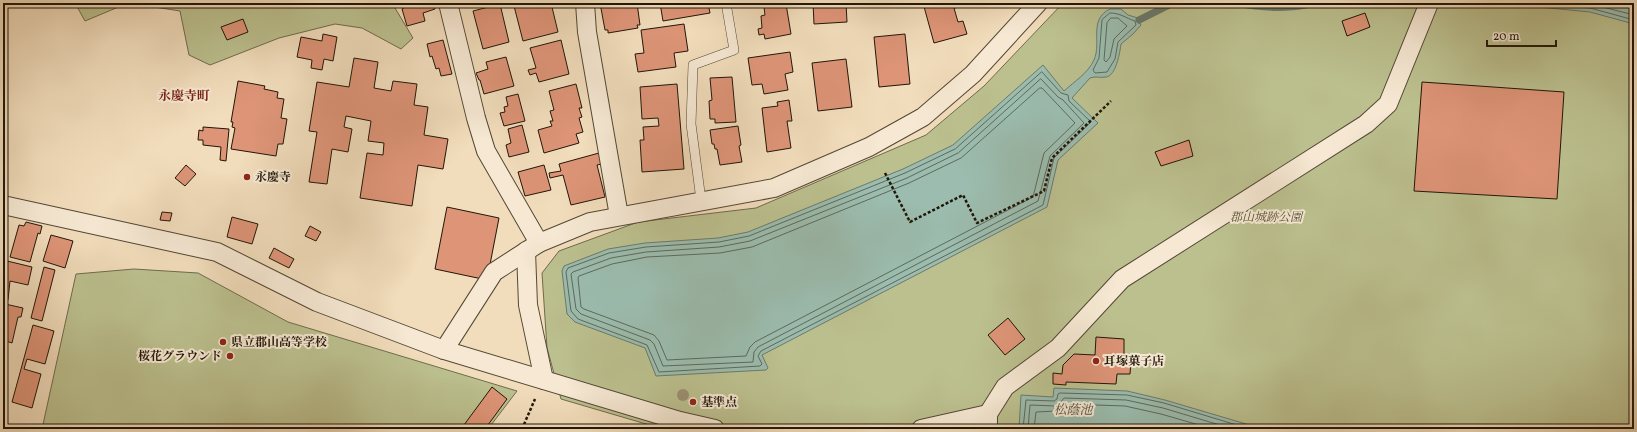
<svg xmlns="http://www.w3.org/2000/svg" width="1637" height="432" viewBox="0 0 1637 432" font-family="Vollkorn,'Noto Serif JP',serif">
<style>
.green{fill:#bcc08f;stroke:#6e6b4c}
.water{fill:#9bbcae;stroke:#6a7a6c}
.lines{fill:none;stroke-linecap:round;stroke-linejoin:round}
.shore{stroke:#5e695b;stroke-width:1}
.stream{stroke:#6a7a6c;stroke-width:7}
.building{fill:#dd9477;stroke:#201608}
.lane-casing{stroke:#544835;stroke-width:10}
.street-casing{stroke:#544835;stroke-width:20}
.path{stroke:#201608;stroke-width:2.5;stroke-dasharray:3 2;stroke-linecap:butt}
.lane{stroke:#f6e8d3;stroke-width:9}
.street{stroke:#f6e8d3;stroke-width:18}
.tree{fill:#9c9072}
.poi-dot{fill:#8f2418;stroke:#f6e8d3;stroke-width:1.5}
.labels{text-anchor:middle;stroke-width:4;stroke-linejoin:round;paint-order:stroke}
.poi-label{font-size:12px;font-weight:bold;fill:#201608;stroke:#f6e8d3;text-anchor:start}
.park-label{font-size:12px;font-style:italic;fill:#575237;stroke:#f6e8d3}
.neighbourhood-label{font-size:13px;font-weight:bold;fill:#7a1f14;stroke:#f6e8d3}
.water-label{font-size:13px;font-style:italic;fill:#4b5042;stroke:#f6e8d3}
</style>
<rect width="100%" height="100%" fill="#f1dcbb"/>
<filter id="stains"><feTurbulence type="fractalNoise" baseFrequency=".005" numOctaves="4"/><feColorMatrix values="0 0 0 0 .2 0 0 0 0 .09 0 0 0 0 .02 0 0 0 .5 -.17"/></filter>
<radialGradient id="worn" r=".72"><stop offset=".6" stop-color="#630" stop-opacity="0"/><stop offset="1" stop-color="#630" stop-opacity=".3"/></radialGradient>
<!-- green -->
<g class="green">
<polygon points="75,3 128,3 85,21"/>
<polygon points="129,3 392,3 413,38 401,49 362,28 335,24 279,38 210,65 189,55 180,11"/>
<polygon points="1063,3 1634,3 1634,429 663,429 561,399 547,348 542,273 559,251 638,222 756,208 926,135 984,86"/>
<polygon points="134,269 198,273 288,322 517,391 488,429 42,429 76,274"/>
</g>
<!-- water -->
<g class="water">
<polygon points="1498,3 1634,3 1634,24 1590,12"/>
<path d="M1110,9H1121L1128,15L1138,18L1141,25L1133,34L1121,44C1120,52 1116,76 1106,77C1100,78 1095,76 1090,78L1072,98L1098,123L1058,160L1047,207L762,355L768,368L766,370L656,376L645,348L575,322L567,314L562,271L564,266L608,249L645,243L718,238L748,232L903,169L953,145L1043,65L1064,91C1075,81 1088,73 1094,60C1102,42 1088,20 1110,9Z"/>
<polygon points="1054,388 1127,391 1165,400 1263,429 1019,429 1021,395 1053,397"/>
</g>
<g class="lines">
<!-- shore -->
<g class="shore">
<polyline points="1534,3 1590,8 1634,20"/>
<polyline points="1587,3 1634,15"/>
<path d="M1110,13C1121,13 1125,18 1135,21L1136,25L1118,42L1115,59L1107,72L1095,73L1093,70L1099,58L1102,20Z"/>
<polygon points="1111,18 1118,18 1127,26 1114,39 1110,57 1106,62 1104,60 1107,23"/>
<polygon points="1042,72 1061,93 1068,95 1069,101 1091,122 1054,158 1043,205 761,351 758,356 762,364 760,366 659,372 647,345 578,319 571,311 566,272 568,268 609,253 646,247 719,242 749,236 905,173 955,149"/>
<polygon points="1041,79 1058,97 1063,100 1084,123 1050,156 1038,201 758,347 754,352 753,362 663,366 654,344 650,340 581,314 576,309 571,274 573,272 611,258 646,252 719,247 750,241 907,178 958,153"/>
<polygon points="1040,88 1042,88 1075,123 1044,153 1033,197 755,342 750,347 746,356 667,360 659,341 654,335 584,309 581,307 578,278 579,276 612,264 647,257 720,253 752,247 909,183 961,158"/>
<polyline points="1023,429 1026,400 1054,401 1057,399 1058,394 1060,393 1127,395 1164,403 1250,429"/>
<polyline points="1028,429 1030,405 1055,406 1059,404 1064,398 1126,400 1163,408 1233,429"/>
<polyline points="1034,429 1036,412 1056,411 1067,404 1125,406 1161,414 1213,429"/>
</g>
<!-- stream -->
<g class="stream">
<path d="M1237,3C1263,8 1290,10 1315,3"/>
<polyline points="1139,20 1171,4 1176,3"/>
</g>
</g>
<!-- building -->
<g class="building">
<polygon points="403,3 433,3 435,9 423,13 425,21 407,26 402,9 404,8"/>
<polygon points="525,3 551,3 558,32 523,41 514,6"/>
<polygon points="600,3 637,3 640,25 637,25 638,28 608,33 608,30 605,30"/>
<polygon points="660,3 708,3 710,13 663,21"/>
<polygon points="813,3 846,3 847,22 814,24"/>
<polygon points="923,3 959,3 960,7 954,8 958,22 963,21 967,34 934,43"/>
<polygon points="500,4 509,42 483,49 473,11"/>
<polygon points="786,4 791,34 765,39 764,34 759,35 758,29 762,28 761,16 765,15 764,7"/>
<polygon points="1365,13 1370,27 1347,36 1342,21"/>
<polygon points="243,19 248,32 227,40 221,27"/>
<polygon points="684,24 688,51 674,53 676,67 638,72 635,54 644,53 641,30"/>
<polygon points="323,34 337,37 333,61 324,59 322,70 311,68 312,60 297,57 301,37 322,41"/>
<polygon points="905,34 910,84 879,87 874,37"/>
<polygon points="443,40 452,74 441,76 439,68 436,69 432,56 430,57 427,44"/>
<polygon points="561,40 569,74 539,82 536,73 530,75 528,70 536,68 530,48"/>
<polygon points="790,52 793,72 785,74 788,90 764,94 762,84 752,85 748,58"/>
<polygon points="506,57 514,86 484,94 480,80 479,80 476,73 488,69 486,62"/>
<polygon points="354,58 378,62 374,88 391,91 393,81 417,84 414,105 428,107 424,135 448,139 443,169 418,165 412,206 360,198 367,153 383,155 384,143 368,141 371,121 346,116 344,127 352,129 348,152 332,149 327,184 309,182 317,132 309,131 317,82 349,87"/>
<polygon points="846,59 852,107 818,111 812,63"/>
<polygon points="732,77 736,122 715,123 715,119 710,119 709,101 712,100 710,78"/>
<polygon points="238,81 265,86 264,89 278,92 277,98 284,99 281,118 287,119 283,144 278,144 276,156 231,149 235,128 232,127 233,122 231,122"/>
<polygon points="1422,82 1564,92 1557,199 1414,191"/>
<polygon points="576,84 582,108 579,108 582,117 579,118 583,132 576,134 579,143 544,153 538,130 552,126 550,121 553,121 550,111 554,110 549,91"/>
<polygon points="677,84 684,169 642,172 640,140 644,140 643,127 659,126 658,118 642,119 640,87"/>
<polygon points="518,94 525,121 504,126 500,113 505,112 504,107 508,106 506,97"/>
<polygon points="789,100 792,121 787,121 791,148 767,152 762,108 778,106 777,102"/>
<polygon points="522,125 529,152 509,157 506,145 511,143 508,129"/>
<polygon points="738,126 741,145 739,146 742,162 720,165 717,149 715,149 714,144 712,144 710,130"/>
<polygon points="203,127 229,129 226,161 220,160 221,147 203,145 203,140 198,140 199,130 203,131"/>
<polygon points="1189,140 1193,156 1161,166 1155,152"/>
<polygon points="599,153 602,164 597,165 605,197 571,205 563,175 550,178 549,173 561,171 559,164"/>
<polygon points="186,165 196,174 185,186 175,178"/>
<polygon points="544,165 551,190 525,196 518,172"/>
<polygon points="263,171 273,172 273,174 277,174 277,179 272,179 272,181 263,181"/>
<polygon points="447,207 499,218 487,280 435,269"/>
<polygon points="162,212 172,213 170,221 160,220"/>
<polygon points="232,217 258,224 252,244 227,237"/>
<polygon points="26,222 42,226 40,234 38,233 30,262 10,257 19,225 24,226"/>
<polygon points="310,226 321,232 316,241 305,236"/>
<polygon points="51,235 73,241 65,268 43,261"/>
<polygon points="274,248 294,259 289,268 269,258"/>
<polygon points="3,260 32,267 28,285 10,281 8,300 3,299"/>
<polygon points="44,267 55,270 42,321 31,318"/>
<polygon points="5,304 23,308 21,317 18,317 12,343 3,340 3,311"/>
<polygon points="1008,318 1025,339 1005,355 988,335"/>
<polygon points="33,325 54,331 45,364 27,359 24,369 41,374 32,408 12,402"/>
<polygon points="1096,337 1124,339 1124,357 1118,356 1118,361 1131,361 1130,374 1117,374 1116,384 1066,382 1066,385 1053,384 1053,373 1062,374 1063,365 1074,354 1095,355"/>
<polygon points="492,387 507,399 485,429 461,429"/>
</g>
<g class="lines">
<defs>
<polyline id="lane" points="701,200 691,124 693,65 734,50 726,3"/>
<g id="street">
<polyline points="448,3 476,118 486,151 539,243"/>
<polyline points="585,3 587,32 619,216"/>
<polyline points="3,205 217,252 317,302 444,350 680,421 715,429"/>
<polyline points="526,251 528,305 544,380"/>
<polyline points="444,350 494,272 539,243 590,222 774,188 869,147 923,117 973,74 1038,3"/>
<polyline points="921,429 988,414"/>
<polyline points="988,429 988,414 1005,387 1058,348 1122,279 1366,124 1388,104 1429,3"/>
</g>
</defs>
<!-- lane casing -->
<use href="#lane" class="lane-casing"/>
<!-- street casing -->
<use href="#street" class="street-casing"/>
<!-- path -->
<g class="path">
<polyline points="885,173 910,222 963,195 977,223 1044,191 1052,158 1111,101"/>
<polyline points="522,429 535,399"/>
</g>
<!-- lane -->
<use href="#lane" class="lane"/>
<!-- street -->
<use href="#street" class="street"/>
</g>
<!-- trees -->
<circle class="tree" cx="683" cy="395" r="6"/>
<!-- markers -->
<g class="poi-dot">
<circle cx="247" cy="177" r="4"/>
<circle cx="223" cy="342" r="4"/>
<circle cx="230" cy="356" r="4"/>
<circle cx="1096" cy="361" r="4"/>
<circle cx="693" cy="402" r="4"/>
</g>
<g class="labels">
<!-- poi labels -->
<g class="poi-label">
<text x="255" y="181">永慶寺</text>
<text x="231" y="346">県立郡山高等学校</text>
<text x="222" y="360" text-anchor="end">桜花グラウンド</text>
<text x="1104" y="365">耳塚菓子店</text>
<text x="701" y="406">基準点</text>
</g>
<!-- park labels -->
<g class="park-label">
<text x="1266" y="221">郡山城跡公園</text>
</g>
<!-- neighbourhood labels -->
<g class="neighbourhood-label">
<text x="184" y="100">永慶寺町</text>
</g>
<!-- water labels -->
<g class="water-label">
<text x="1073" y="414">松蔭池</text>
</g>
</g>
<!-- margin -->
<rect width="1637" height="432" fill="none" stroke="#f1dcbb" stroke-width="16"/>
<rect x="4" y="4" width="1629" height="424" fill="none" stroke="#201608" stroke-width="2"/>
<rect x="8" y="8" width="1621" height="416" fill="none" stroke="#201608"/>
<!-- scale -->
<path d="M1487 40v6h69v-6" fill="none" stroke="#201608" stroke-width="2"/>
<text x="1493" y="40" font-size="12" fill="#201608" stroke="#f6e8d3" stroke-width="3" paint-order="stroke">20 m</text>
<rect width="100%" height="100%" filter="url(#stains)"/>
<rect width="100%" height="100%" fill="url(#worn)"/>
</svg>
